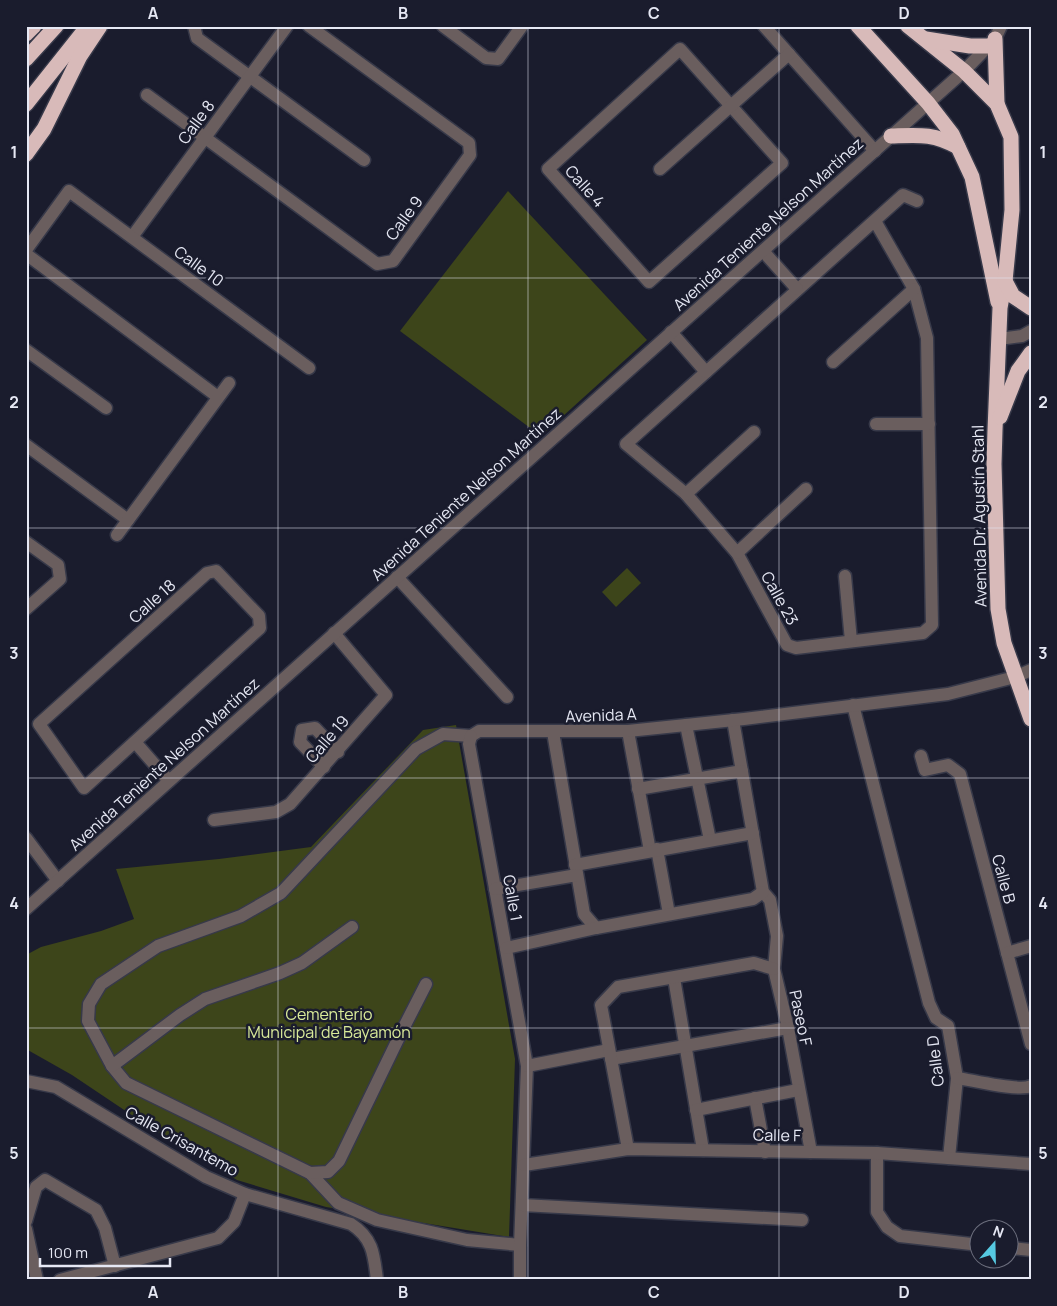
<svg xmlns="http://www.w3.org/2000/svg" width="1057" height="1306" viewBox="0 0 1057 1306" font-family="Manrope,sans-serif">
<style>
.green{fill:#3d451a}
.lines{fill:none;stroke-linecap:round;stroke-linejoin:round}
.minor-casing{stroke:#373949;stroke-width:15}
.highway-casing{stroke:#373949;stroke-width:18}
.minor{stroke:#6a5e5e;stroke-width:12}
.highway{stroke:#d8bab9;stroke-width:15}
.grid{fill:none;stroke:#e6e8f4;stroke-width:1;stroke-opacity:0.55}
.labels{text-anchor:middle;stroke-width:5;stroke-linejoin:round;paint-order:stroke}
.street-label{font-size:16px;fill:#e6e8f4;stroke:#1a1c2d}
.park-label{font-size:16px;fill:#d9ea99;stroke:#1a1c2d}
.neatline{fill:none;stroke:#e6e8f4;stroke-width:2}
.grid-label{font-size:16px;text-anchor:middle;font-weight:bold;fill:#e6e8f4}
</style>
<rect width="100%" height="100%" fill="#1a1c2d"/>
<!-- green -->
<g class="green">
<polygon points="508,191 647,340 541,436 400,331"/>
<polygon points="627,568 641,583 616,607 602,592"/>
<polygon points="456,725 515,1059 509,1237 326,1207 237,1180 160,1134 72,1075 26,1049 26,955 41,947 101,931 134,919 116,869 219,859 311,847 423,730"/>
</g>
<g class="lines">
<defs>
<g id="minor">
<polyline points="194,26 197,38 364,160"/>
<polyline points="443,26 486,58 498,59 522,26"/>
<polyline points="764,26 875,151"/>
<polygon points="680,49 782,163 649,282 548,169"/>
<polyline points="147,95 377,264 393,261 470,155 469,143 309,26"/>
<polyline points="660,169 789,54"/>
<polyline points="875,221 914,289 927,338 932,625 923,633 796,648 787,645 737,553 686,494 626,444 903,195 917,201"/>
<polyline points="132,237 287,26"/>
<polyline points="26,250 69,191 309,368"/>
<polyline points="763,251 797,289"/>
<polyline points="26,254 218,397"/>
<polyline points="671,332 706,372"/>
<polyline points="999,339 1022,336 1031,331"/>
<polyline points="26,350 106,408"/>
<polyline points="833,362 914,289"/>
<polyline points="876,424 929,424"/>
<polyline points="26,445 128,520"/>
<polyline points="686,494 754,432"/>
<polyline points="117,535 229,383"/>
<polyline points="26,542 58,565 60,579 26,609"/>
<polyline points="737,553 806,489"/>
<polygon points="216,571 259,616 260,628 84,788 39,724 207,573"/>
<polyline points="845,576 851,641"/>
<polyline points="397,577 507,697"/>
<polyline points="853,705 929,1003 936,1018 948,1026 957,1078 949,1158"/>
<polyline points="733,720 763,892 770,900 777,936 774,969 788,1028 811,1152"/>
<polyline points="686,725 710,840"/>
<polyline points="628,731 650,851"/>
<polyline points="553,732 584,914 596,928"/>
<polyline points="471,736 443,734 416,749 281,893 241,916 158,946 101,984 89,1004 88,1021 112,1066 126,1083 310,1173 338,1203 377,1220 467,1240 520,1245"/>
<polyline points="471,736 479,731 628,731 744,719 948,694 1015,677 1031,670"/>
<polyline points="471,736 469,744 527,1066 520,1245 520,1280"/>
<polyline points="135,742 169,781"/>
<polyline points="921,756 925,770 948,765 960,774 1031,1044"/>
<polyline points="324,767 300,742 302,730 315,728 338,752"/>
<polyline points="638,789 742,771"/>
<polyline points="214,820 276,812 290,804 386,695 334,633"/>
<polyline points="26,838 58,881"/>
<polyline points="657,849 669,914"/>
<polyline points="575,865 753,833"/>
<polyline points="495,889 577,875"/>
<polyline points="26,909 964,71 995,39 1001,26"/>
<polyline points="506,948 596,928 753,899 763,892"/>
<polyline points="1007,953 1031,946"/>
<polyline points="674,978 703,1150"/>
<polyline points="611,1059 788,1028"/>
<polyline points="112,1066 180,1015 205,999 280,973 302,963 352,927"/>
<polyline points="527,1066 609,1050"/>
<path d="M957,1078C972,1080 1019,1092 1031,1086"/>
<path d="M26,1081L56,1087L206,1177L245,1194L351,1224C373,1238 374,1255 377,1280"/>
<polyline points="755,1098 765,1152"/>
<polyline points="696,1110 798,1090"/>
<polyline points="628,1149 601,1005 618,987 754,963 774,969"/>
<polyline points="877,1153 877,1212 887,1227 900,1236 980,1245"/>
<polyline points="524,1165 628,1149 877,1153 1031,1164"/>
<polyline points="310,1173 328,1172 339,1161 402,1031 426,984"/>
<polyline points="522,1205 802,1220"/>
<polyline points="26,1221 36,1187 45,1180 96,1210 105,1228 115,1266"/>
<polyline points="26,1229 37,1280"/>
<polyline points="1010,1248 1031,1250"/>
<polyline points="60,1280 218,1238 234,1222 245,1194"/>
</g>
<g id="highway">
<polyline points="858,26 928,103 952,134 972,177 998,302"/>
<polyline points="908,26 964,71 997,104 1011,137 1012,210 1005,281 1000,308 995,430 994,464 998,609 1004,643 1031,719"/>
<polyline points="26,34 34,26"/>
<polyline points="926,39 970,46 988,46"/>
<polyline points="995,39 997,104"/>
<polyline points="26,59 56,26"/>
<polyline points="26,104 88,26"/>
<path d="M891,136C919,135 933,133 958,147"/>
<polyline points="26,154 44,129 80,56 100,26"/>
<polyline points="1005,281 1013,296 1031,308"/>
<polyline points="1000,417 1018,371 1031,353"/>
</g>
</defs>
<!-- minor casing -->
<use href="#minor" class="minor-casing"/>
<!-- highway casing -->
<use href="#highway" class="highway-casing"/>
<!-- minor -->
<use href="#minor" class="minor"/>
<!-- highway -->
<use href="#highway" class="highway"/>
</g>
<!-- grid -->
<path class="grid" d="M278,26V1280M528,26V1280M779,26V1280M26,278H1031M26,528H1031M26,778H1031M26,1028H1031"/>
<g class="labels">
<!-- street labels -->
<g class="street-label">
<text transform="translate(196 122) rotate(-54)" y="6">Calle 8</text>
<text transform="translate(585 186) rotate(48)" y="6">Calle 4</text>
<text transform="translate(404 218) rotate(-54)" y="6">Calle 9</text>
<text transform="translate(768 224) rotate(-42)" y="6">Avenida Teniente Nelson Martínez</text>
<text transform="translate(199 266) rotate(36)" y="6">Calle 10</text>
<text transform="translate(466 494) rotate(-42)" y="6">Avenida Teniente Nelson Martínez</text>
<text transform="translate(979 516) rotate(-91)" y="6">Avenida Dr. Agustín Stahl</text>
<text transform="translate(780 598) rotate(61)" y="6">Calle 23</text>
<text transform="translate(152 601) rotate(-42)" y="6">Calle 18</text>
<text transform="translate(601 715) rotate(-2)" y="6">Avenida A</text>
<text transform="translate(327 739) rotate(-49)" y="6">Calle 19</text>
<text transform="translate(164 764) rotate(-42)" y="6">Avenida Teniente Nelson Martínez</text>
<text transform="translate(1004 879) rotate(75)" y="6">Calle B</text>
<text transform="translate(513 898) rotate(80)" y="6">Calle 1</text>
<text transform="translate(801 1018) rotate(78)" y="6">Paseo F</text>
<text transform="translate(935 1061) rotate(-97)" y="6">Calle D</text>
<text transform="translate(777 1135) rotate(1)" y="6">Calle F</text>
<text transform="translate(182 1141) rotate(29)" y="6">Calle Crisantemo</text>
</g>
<!-- park labels -->
<g class="park-label">
<text x="329" y="1020">Cementerio<tspan x="329" dy="18">Municipal de Bayamón</tspan></text>
</g>
</g>
<!-- border -->
<rect width="1057" height="1306" fill="none" stroke="#1a1c2d" stroke-width="55"/>
<!-- north arrow -->
<g transform="translate(994 1244) rotate(20)"><circle r="24" fill="#1a1c2d" stroke="#6c6e7d"/>
<path d="M0-4L9 19L0 12L-9 19Z" fill="#56c9e1"/>
<text y="-8" font-size="14" font-weight="bold" text-anchor="middle" fill="#e6e8f4">N</text>
</g>
<!-- scale -->
<path d="M40 1258v8h130v-8" fill="none" stroke="#e6e8f4" stroke-width="2.5"/>
<text x="48" y="1258" font-size="15" fill="#e6e8f4" stroke="#1a1c2d" stroke-width="4" paint-order="stroke">100 m</text>
<rect x="28" y="28" width="1002" height="1250" class="neatline"/>
<g class="grid-label">
<text x="153" y="19">A</text>
<text x="403" y="19">B</text>
<text x="654" y="19">C</text>
<text x="904" y="19">D</text>
<text x="14" y="158">1</text>
<text x="1043" y="158">1</text>
<text x="14" y="408">2</text>
<text x="1043" y="408">2</text>
<text x="14" y="659">3</text>
<text x="1043" y="659">3</text>
<text x="14" y="909">4</text>
<text x="1043" y="909">4</text>
<text x="14" y="1159">5</text>
<text x="1043" y="1159">5</text>
<text x="153" y="1298">A</text>
<text x="403" y="1298">B</text>
<text x="654" y="1298">C</text>
<text x="904" y="1298">D</text>
</g>
</svg>
